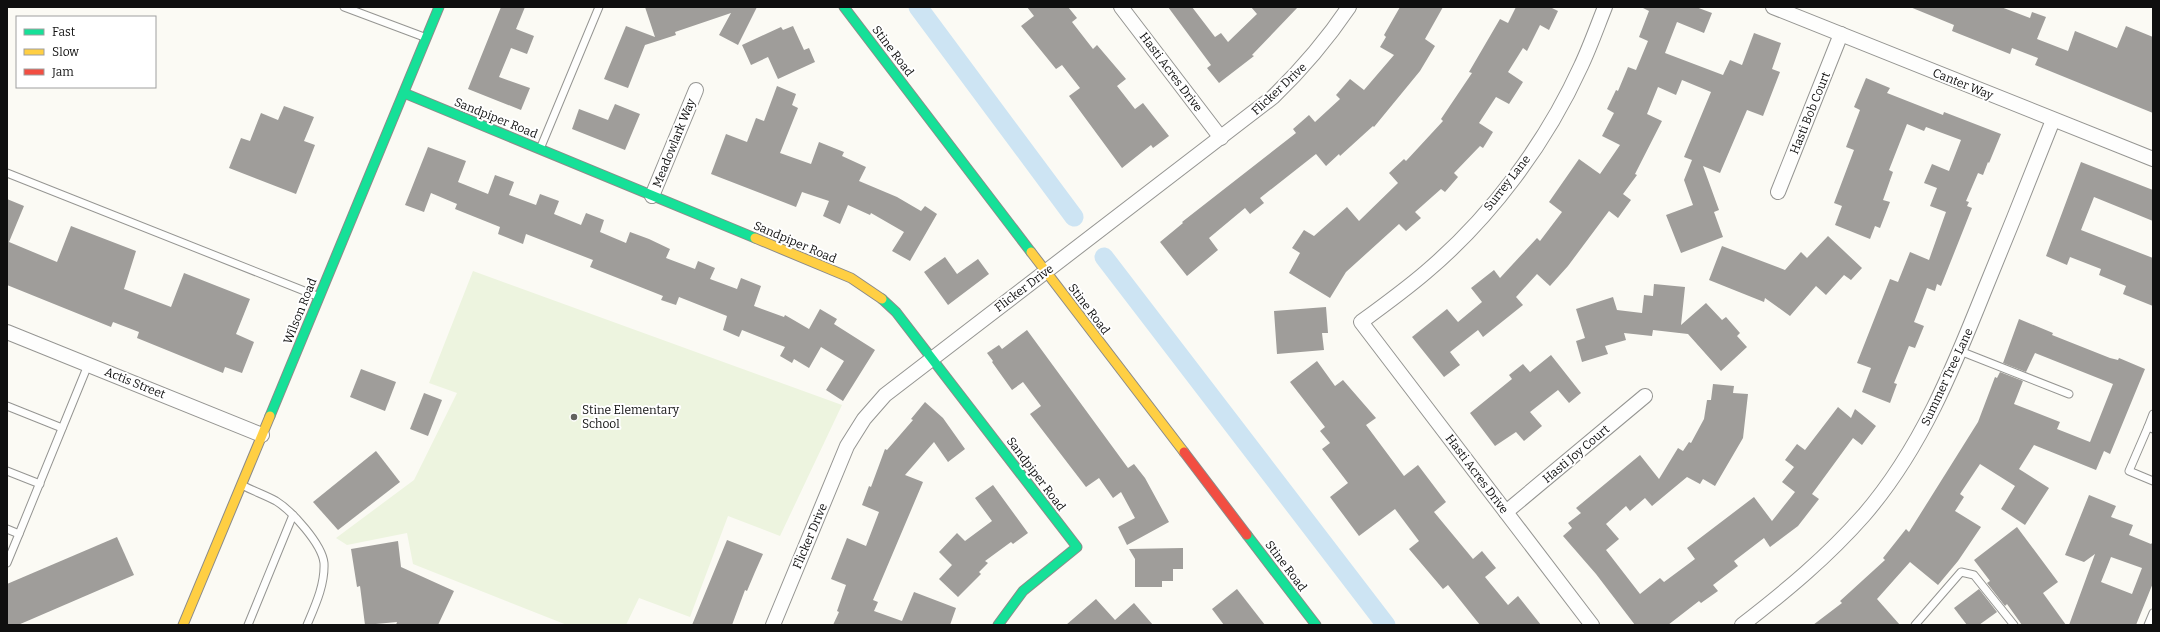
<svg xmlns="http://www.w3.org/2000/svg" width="2160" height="632" viewBox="0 0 2160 632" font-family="Bitter,serif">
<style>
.pitch{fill:#edf4df}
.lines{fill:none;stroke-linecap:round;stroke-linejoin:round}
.canal{stroke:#cde4f3;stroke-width:19}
.building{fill:#9f9d9a;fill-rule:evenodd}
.lane-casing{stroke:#959592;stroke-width:9}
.street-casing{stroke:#959592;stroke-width:16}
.fast-casing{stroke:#8c8b89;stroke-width:11}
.slow-casing{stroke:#8c8b89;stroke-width:11}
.jam-casing{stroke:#8c8b89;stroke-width:11}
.lane{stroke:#fefefd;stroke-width:7}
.street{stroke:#fefefd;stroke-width:14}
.fast{stroke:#16e098;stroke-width:9}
.slow{stroke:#ffcf43;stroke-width:9}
.jam{stroke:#f24e42;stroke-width:9}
.poi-dot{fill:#62615f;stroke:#fff;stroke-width:1.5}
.labels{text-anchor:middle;stroke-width:4;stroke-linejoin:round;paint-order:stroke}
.street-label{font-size:12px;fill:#0f0f0f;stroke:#fff}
.poi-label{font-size:12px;fill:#0f0f0f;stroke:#fff;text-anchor:start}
</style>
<rect width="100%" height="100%" fill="#fbfaf4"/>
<!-- pitch -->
<polygon class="pitch" points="473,271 842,405 780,536 728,516 690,617 639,598 626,625 567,625 413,564 407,533 347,545 336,538 414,480 457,393 429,383"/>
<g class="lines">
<!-- canal -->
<g class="canal">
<polyline points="918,7 1074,217"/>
<polyline points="1104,257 1386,625"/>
</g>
</g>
<!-- building -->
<g class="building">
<polygon points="501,7 525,7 516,29 534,36 527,54 511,48 499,77 530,88 521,110 468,89"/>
<polygon points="645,7 757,7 738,45 719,35 731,13 675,32 676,35 645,45 628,88 604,79 626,26 655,37"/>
<polygon points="1027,7 1068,7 1077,18 1072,22 1093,49 1097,45 1126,79 1117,86 1135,109 1143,103 1169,136 1153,148 1151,145 1122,168 1069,96 1080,88 1062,65 1056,69 1021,26 1034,16"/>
<polygon points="1168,7 1192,7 1215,37 1221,33 1228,42 1257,14 1251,7 1298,7 1252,55 1254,56 1219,83 1207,68 1211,65"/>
<polygon points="1400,7 1443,7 1425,39 1435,46 1420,71 1374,127 1373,126 1340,156 1339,154 1326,166 1316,154 1260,198 1264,203 1250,214 1245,208 1209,238 1218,250 1187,276 1160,242 1183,223 1182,222 1296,133 1293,129 1309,115 1315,122 1340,99 1336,95 1350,79 1364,90 1394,55 1380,47 1386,37 1384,35"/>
<polygon points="1516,7 1550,7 1558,11 1549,30 1540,25 1527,51 1523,48 1508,72 1523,82 1509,104 1496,97 1479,123 1493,132 1483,148 1480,146 1454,173 1458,177 1445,192 1441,189 1415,212 1421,218 1406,231 1399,224 1346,272 1330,298 1289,273 1300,253 1292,248 1304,230 1314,236 1347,207 1359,221 1398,183 1389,173 1404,159 1406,161 1443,121 1441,119 1472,73 1469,72 1500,19 1508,23"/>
<polygon points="1641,7 1696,7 1712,13 1704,33 1677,22 1665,53 1723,75 1730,60 1742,65 1754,33 1781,43 1772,69 1780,72 1763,116 1747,110 1720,173 1703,166 1719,210 1714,212 1723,237 1681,253 1666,215 1693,205 1684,180 1692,160 1684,157 1711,92 1682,80 1676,95 1658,87 1647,114 1662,121 1635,174 1637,175 1623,194 1631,200 1618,218 1609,211 1568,266 1550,286 1537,274 1516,297 1523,305 1483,337 1478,330 1450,352 1460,365 1444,377 1412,337 1447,309 1458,322 1482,302 1471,288 1494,270 1500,278 1537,238 1540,241 1562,212 1549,202 1579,159 1600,174 1620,145 1602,136 1614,113 1607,109 1616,90 1618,91 1628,67 1636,70 1648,41 1639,37 1649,11"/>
<polygon points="1910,7 2001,7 2030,18 2032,12 2046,17 2037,39 2068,51 2075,31 2117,48 2126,26 2153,37 2153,113 2035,65 2038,58 2012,48 2010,54 1952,31 1954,25"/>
<polygon points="793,26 804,50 809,48 815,62 778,79 768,57 751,65 742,45 781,27 783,30"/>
<polygon points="1866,78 1890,88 1887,93 1943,115 1944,112 2001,134 1989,163 1988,162 1983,175 1978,173 1966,201 1969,202 1967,206 1972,208 1941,286 1937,284 1935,291 1927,288 1914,322 1924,326 1915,348 1909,346 1894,383 1897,384 1890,403 1862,392 1871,368 1857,363 1890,279 1898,282 1910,252 1929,260 1946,212 1930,206 1937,188 1924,183 1932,164 1949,171 1961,140 1926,127 1924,131 1907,124 1889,170 1893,172 1883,200 1890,202 1880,228 1875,226 1870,239 1835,225 1842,206 1834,203 1854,150 1846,147 1860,110 1854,107"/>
<polygon points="777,86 796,94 792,105 798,108 780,153 811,164 819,142 844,152 842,156 866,167 859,181 897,197 921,211 925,206 937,214 910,261 892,251 904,232 871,213 870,215 848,205 840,224 823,216 829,201 802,192 796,207 711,174 726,134 747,142 756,118 764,121"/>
<polygon points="615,104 640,114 625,150 572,129 579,109 608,120"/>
<polygon points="284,106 314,117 304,141 315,145 296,194 229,168 241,138 250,141 261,113 278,120"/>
<polygon points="428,147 466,161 458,182 488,194 495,175 514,182 509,195 536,205 540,194 559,201 554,214 581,225 586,213 604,220 600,232 626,243 630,232 649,239 670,249 666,258 695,269 698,261 715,268 710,279 737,289 741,278 761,286 754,306 784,317 785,315 809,329 820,309 837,319 834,324 875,350 843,401 826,390 844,361 821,347 809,368 794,359 792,363 780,356 785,347 742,330 739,337 723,330 727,316 679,297 676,305 661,300 663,296 590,267 593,260 526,234 523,244 498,234 500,227 455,209 457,204 431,193 424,212 405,205"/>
<polygon points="2081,162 2153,190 2153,221 2094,197 2081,230 2153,258 2153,306 2123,294 2126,286 2099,275 2101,269 2070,257 2067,265 2046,256"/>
<polygon points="7,199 24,206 9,242 57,262 71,226 136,251 124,289 171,307 184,273 250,299 236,334 254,342 242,373 225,367 223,373 137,338 139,332 113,322 111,327 7,285"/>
<polygon points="1828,236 1862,268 1851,280 1844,275 1826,295 1816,286 1790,316 1765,298 1764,302 1709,280 1722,246 1785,270 1801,252 1807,258"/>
<polygon points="945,257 957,274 978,259 989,274 948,305 924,272"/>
<polygon points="1654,284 1685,287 1681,325 1706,303 1722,320 1726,317 1740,333 1737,336 1747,347 1721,371 1688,334 1653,330 1652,336 1624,333 1626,340 1605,346 1608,354 1582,362 1576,341 1585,338 1576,309 1613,297 1617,310 1642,313 1644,295 1653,296"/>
<polygon points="1326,307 1328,333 1322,333 1324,350 1277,354 1274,311"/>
<polygon points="2019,319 2053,333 2052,335 2110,358 2118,360 2119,358 2145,369 2110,454 2104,451 2096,470 2034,445 2019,469 2049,488 2025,525 2001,509 2015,486 1980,464 1960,494 1964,497 1955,511 1981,527 1958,561 1938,585 1910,562 1877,599 1900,625 1813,625 1842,603 1840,601 1885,560 1883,558 1906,529 1909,532 1978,422 1995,377 1997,378 2000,372 2023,381 2014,404 2060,422 2057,429 2090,442 2113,384 2035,353 2026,372 2003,363"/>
<polygon points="1027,330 1128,468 1134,464 1145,478 1169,522 1127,545 1118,527 1135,518 1121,492 1113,498 1099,478 1086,487 1030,414 1041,406 1023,382 1012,390 992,362 993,361 987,353 999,345 1002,349"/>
<polygon points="1551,355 1581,393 1569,403 1558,390 1530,412 1542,426 1524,441 1516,432 1495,446 1470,413 1512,379 1509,375 1523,364 1530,372"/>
<polygon points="1317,361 1335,386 1343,380 1376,418 1366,425 1404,476 1418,465 1446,502 1434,512 1473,559 1482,551 1496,568 1485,577 1508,605 1518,596 1541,625 1480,625 1448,585 1443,589 1409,549 1419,541 1395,509 1359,536 1330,497 1348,483 1322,449 1330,443 1320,431 1325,427 1290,382"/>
<polygon points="361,369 396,382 385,411 350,397"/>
<polygon points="1713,384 1734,386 1733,393 1748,394 1743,438 1715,486 1703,479 1700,484 1687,477 1652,506 1645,498 1630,511 1626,506 1606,524 1619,539 1606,550 1640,594 1660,578 1664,582 1695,559 1687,548 1754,497 1772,521 1795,492 1782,482 1794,467 1785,460 1797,444 1805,450 1838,407 1851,418 1855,409 1876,426 1862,445 1853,438 1812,494 1819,499 1798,526 1770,547 1764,538 1734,561 1738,566 1713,585 1718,591 1701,603 1699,601 1668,625 1635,625 1596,574 1563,536 1572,528 1568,523 1581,513 1576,508 1640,455 1659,479 1678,448 1683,451 1689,442 1691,443 1704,419 1707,400 1711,400"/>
<polygon points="424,393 442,400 428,436 410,429"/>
<polygon points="925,402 943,418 965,449 948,462 934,442 905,475 923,482 873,600 878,602 874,611 902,621 914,592 956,608 950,625 833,625 839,612 837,611 846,585 831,579 847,538 866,546 879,512 862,505 869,486 871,487 885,449 887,450 913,420 911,419"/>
<polygon points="376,451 400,482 338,530 313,502"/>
<polygon points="993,485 1028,533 1013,544 1011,542 985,561 988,563 979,572 981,574 958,597 939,579 952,565 939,552 957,533 965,541 992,521 975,498"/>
<path d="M2089,495L2116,506L2111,517L2133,525L2129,535L2151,544L2153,542V583L2136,625H2069L2095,554L2084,562L2065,555ZM2111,557L2142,568L2132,594L2101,582Z"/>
<polygon points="2017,527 2058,582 2043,593 2066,625 2022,625 2007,604 2005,606 1987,583 1990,581 1974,560"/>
<polygon points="117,537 134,575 18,625 7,625 7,584"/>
<polygon points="727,540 763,554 755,572 747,591 745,590 732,625 692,625"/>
<polygon points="398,541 401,567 454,591 438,625 396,625 397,622 365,625 360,586 357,587 351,549"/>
<polygon points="1183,548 1183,569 1173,569 1173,581 1162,581 1162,587 1135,587 1135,559 1129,549"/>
<polygon points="1237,589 1265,625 1224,625 1212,609"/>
<polygon points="1979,589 1997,612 1979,625 1967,625 1954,608"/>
<polygon points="1096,599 1115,620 1134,603 1153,625 1066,625"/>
</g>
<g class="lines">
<defs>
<g id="lane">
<polyline points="344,7 424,37"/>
<polyline points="540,149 599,7"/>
<polyline points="7,173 317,296"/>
<polyline points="1960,351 2069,394"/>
<polyline points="7,406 62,428"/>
<polyline points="2153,414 2148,427 2153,429"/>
<polyline points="2148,427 2129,471 2153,481"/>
<polyline points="7,471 40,484"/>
<path d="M242,485C253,491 265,495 276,501C292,511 322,544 324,563C325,585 315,606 307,625"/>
<polyline points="7,529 19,534 88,365"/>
<polyline points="7,563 19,534"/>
<polyline points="248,625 293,515"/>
<polyline points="1915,625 1961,572 1974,575 2014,625"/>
<polyline points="2148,625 2153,613"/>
</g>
<g id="street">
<polyline points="1121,7 1221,138"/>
<polyline points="1773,7 2153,159"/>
<polyline points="1778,192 1841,34"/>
<polyline points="652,196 696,90"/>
<polyline points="7,332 262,435"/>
<polyline points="1506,512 1645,396"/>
<path d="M773,625L847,446L864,419L885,395L1273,97C1302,69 1326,41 1349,7"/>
<path d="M1592,625L1361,322C1383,306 1405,290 1426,272C1491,217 1546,143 1581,66C1590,47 1597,27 1605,7"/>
<path d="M1742,625C1786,591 1827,557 1864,515C1921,449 1953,369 1985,289C2008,233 2031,176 2053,120"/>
</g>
<g id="fast">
<polyline points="844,7 1031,252"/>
<polyline points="404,93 755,238"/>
<polyline points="882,299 896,312 1077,547 1023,591 998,625"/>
<polyline points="270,416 439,7"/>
<polyline points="1247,535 1316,625"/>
</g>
<g id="slow">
<polyline points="755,238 851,278 882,299"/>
<polyline points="1031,252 1184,452"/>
<polyline points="183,625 270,416"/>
</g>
<polyline id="jam" points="1184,452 1247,535"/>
</defs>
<!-- lane casing -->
<use href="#lane" class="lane-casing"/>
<!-- street casing -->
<use href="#street" class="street-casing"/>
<!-- fast casing -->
<use href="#fast" class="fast-casing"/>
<!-- slow casing -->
<use href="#slow" class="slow-casing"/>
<!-- jam casing -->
<use href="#jam" class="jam-casing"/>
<!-- lane -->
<use href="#lane" class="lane"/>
<!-- street -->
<use href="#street" class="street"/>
<!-- fast -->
<use href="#fast" class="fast"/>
<!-- slow -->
<use href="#slow" class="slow"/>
<!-- jam -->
<use href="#jam" class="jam"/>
</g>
<!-- markers -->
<circle class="poi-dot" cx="574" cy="417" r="4"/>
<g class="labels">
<!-- street labels -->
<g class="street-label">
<text transform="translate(893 51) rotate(53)" y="4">Stine Road</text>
<text transform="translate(1171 72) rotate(53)" y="4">Hasti Acres Drive</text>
<text transform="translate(1963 84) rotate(22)" y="4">Canter Way</text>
<text transform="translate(1279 89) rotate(-43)" y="4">Flicker Drive</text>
<text transform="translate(1810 113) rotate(-68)" y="4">Hasti Bob Court</text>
<text transform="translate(496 118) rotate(22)" y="4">Sandpiper Road</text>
<text transform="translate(674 143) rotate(-68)" y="4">Meadowlark Way</text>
<text transform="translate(1507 183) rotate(-52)" y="4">Surrey Lane</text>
<text transform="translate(795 242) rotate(23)" y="4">Sandpiper Road</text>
<text transform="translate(1024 288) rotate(-37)" y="4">Flicker Drive</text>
<text transform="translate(1089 309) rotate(53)" y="4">Stine Road</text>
<text transform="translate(300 311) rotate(-68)" y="4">Wilson Road</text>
<text transform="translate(1947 377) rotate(-65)" y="4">Summer Tree Lane</text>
<text transform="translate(135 383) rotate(22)" y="4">Actis Street</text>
<text transform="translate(1576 454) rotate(-40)" y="4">Hasti Joy Court</text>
<text transform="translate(1036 474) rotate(53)" y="4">Sandpiper Road</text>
<text transform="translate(1477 474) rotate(53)" y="4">Hasti Acres Drive</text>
<text transform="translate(810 536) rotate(-67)" y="4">Flicker Drive</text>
<text transform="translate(1286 566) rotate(53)" y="4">Stine Road</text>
</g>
<!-- poi labels -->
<g class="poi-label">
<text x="582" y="414">Stine Elementary<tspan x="582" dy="14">School</tspan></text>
</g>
</g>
<!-- border -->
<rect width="2160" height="632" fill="none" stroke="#0f0f0f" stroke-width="16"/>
<!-- legend -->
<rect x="16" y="16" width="140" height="72" fill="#ffffff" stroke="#9f9f9f"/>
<rect x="24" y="29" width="20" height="6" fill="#16e098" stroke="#9f9f9f"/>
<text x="52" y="36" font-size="12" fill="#0f0f0f">Fast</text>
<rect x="24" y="49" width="20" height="6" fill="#ffcf43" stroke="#9f9f9f"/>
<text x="52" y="56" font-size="12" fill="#0f0f0f">Slow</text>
<rect x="24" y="69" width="20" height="6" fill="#f24e42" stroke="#9f9f9f"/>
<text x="52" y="76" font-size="12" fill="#0f0f0f">Jam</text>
</svg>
